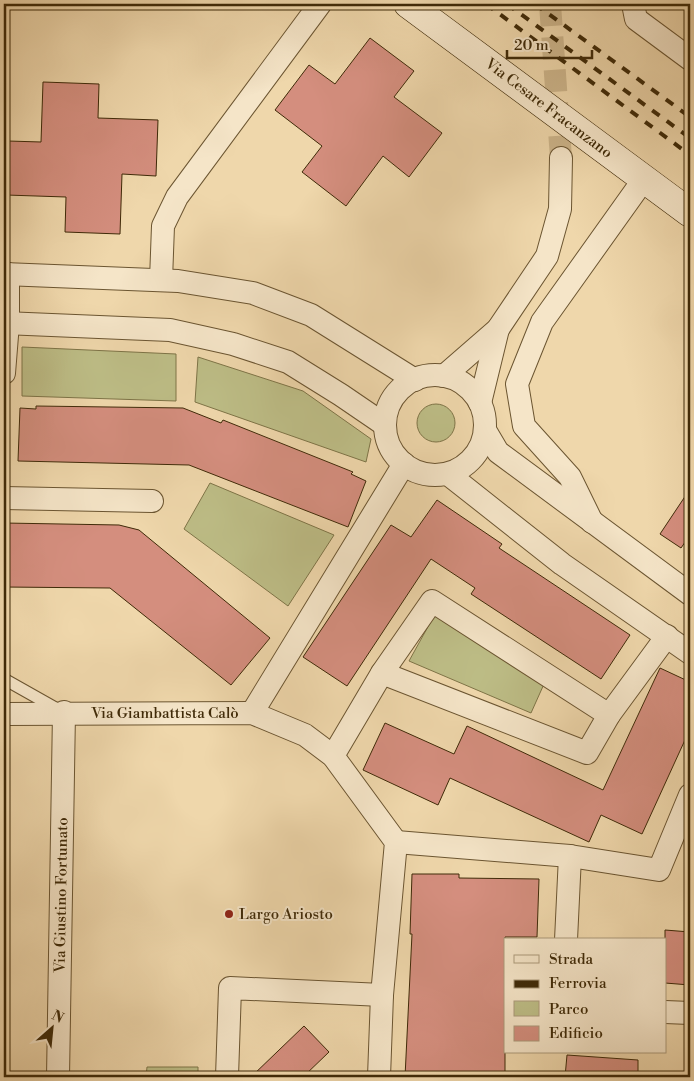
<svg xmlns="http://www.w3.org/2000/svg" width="694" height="1081" viewBox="0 0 694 1081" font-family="'Libre Bodoni',serif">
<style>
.green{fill:#bdbd86;stroke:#7e7447}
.building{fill:#d48e7e;stroke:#3f2a08}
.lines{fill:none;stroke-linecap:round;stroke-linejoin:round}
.street-tunnel{stroke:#ccb48a;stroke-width:22;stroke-dasharray:22 11;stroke-linecap:butt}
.lane-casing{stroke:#6b5531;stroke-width:13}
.street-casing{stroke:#6b5531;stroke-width:24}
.secondary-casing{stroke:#3f2a08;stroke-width:29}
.lane{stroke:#f5e5c8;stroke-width:11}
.street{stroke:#f5e5c8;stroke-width:22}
.secondary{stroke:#f5e5c8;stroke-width:28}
.rail{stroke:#3f2a08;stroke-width:4;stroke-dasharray:9 9;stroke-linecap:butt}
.poi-dot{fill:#8f2418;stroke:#f5e5c8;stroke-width:2}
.labels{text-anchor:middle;stroke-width:4;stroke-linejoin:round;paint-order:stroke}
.street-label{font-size:15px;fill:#3f2a08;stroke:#f5e5c8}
.poi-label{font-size:15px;fill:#3f2a08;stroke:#f5e5c8;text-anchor:start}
</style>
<rect width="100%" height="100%" fill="#efd7ab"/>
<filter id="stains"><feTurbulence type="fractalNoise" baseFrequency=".004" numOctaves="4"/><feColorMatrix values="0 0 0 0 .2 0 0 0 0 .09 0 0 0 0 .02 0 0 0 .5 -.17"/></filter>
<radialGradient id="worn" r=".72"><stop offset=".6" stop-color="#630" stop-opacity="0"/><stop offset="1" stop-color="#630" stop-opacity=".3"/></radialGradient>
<!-- green -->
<g class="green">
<polygon points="22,347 176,354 176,401 22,396"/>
<polygon points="198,357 303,391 371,439 366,462 195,402"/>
<circle cx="436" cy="423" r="19"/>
<polygon points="210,483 334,535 288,606 184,529"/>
<polygon points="435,614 544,684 531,713 409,661"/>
<polygon points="147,1067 198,1067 198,1077 146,1077"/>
</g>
<!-- building -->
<g class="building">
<polygon points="370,38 414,71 394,97 442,133 409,177 383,156 346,206 302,172 322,146 275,110 309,65 335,84"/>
<polygon points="43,82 99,84 98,118 158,120 156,176 122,174 120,234 65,232 66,197 6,195 8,141 41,142"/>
<polygon points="36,406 183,408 221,423 223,420 353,472 351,474 366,481 348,527 189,465 18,461 20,408 36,409"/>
<polygon points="690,489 690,535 681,548 660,534"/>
<polygon points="437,500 502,544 499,548 630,635 601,679 471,594 475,588 431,559 347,686 303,657 391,525 411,537"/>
<polygon points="4,523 119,525 139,530 270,638 231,685 110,588 4,587"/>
<polygon points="660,668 690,682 690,729 642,834 601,815 589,842 450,778 438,805 363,770 385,723 454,754 467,726 603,790"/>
<polygon points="412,874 459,874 459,878 539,879 537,937 505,937 505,1077 405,1077 412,934 410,934"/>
<polygon points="665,930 690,932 690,985 665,983"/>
<polygon points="304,1026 329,1052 303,1077 251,1077"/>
<polygon points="567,1055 638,1060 638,1077 565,1077"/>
</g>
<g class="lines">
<!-- street-tunnel -->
<polyline class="street-tunnel" points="550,4 561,158"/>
<defs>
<polyline id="lane" points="4,679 59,710"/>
<g id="street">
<polyline points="633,4 636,19 690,59"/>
<polyline points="4,274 178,281 253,293 311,315 415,380"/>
<polyline points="161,280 163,226 177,197 320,4"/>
<polyline points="4,323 170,330 233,344 288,362 341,395 385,425"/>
<polyline points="4,373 8,323 8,274"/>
<circle cx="435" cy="425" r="50"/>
<polyline points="444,376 498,329 547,256 560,209 561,158"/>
<polyline points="480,403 498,329"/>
<polyline points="485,430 498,452 690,594"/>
<polyline points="448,474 562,564 690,653"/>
<polyline points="4,498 152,501"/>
<polyline points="592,522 570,477 524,426 517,384 542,322 644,179"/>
<polyline points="382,673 587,753 609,715"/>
<polyline points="252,713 404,464"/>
<polyline points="4,714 252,713 305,735 333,756 396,842 382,995 379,1077"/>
<polyline points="333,756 382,673 432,601 609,715 667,636"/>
<polyline points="396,842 570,856 659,870 690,795"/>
<polyline points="566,940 570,856"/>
<polyline points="665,1012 690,1013"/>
<polyline points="58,1077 64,712"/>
<polyline points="227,1077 230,988 382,995"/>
</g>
<polyline id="secondary" points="408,4 690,213"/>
</defs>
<!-- lane casing -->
<use href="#lane" class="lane-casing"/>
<!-- street casing -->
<use href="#street" class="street-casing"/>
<!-- secondary casing -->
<use href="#secondary" class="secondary-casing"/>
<!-- lane -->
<use href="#lane" class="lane"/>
<!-- street -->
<use href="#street" class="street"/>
<!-- secondary -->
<use href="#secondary" class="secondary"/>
<!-- rail -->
<g class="rail">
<polyline points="486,4 690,155"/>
<polyline points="507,4 690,138"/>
<polyline points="535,4 690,117"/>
</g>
</g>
<!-- markers -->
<circle class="poi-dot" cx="229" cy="914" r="5"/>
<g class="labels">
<!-- street labels -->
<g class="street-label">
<text transform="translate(549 108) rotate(37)" y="5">Via Cesare Fracanzano</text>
<text x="165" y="718">Via Giambattista Calò</text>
<text transform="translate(61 895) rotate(-89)" y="5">Via Giustino Fortunato</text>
</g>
<!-- poi labels -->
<g class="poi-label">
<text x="239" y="919">Largo Ariosto</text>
</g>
</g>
<!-- margin -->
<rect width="694" height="1081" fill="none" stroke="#efd7ab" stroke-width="20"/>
<rect x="5" y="5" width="684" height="1071" fill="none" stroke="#3f2a08" stroke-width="2.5"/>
<rect x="10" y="10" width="674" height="1061" fill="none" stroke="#3f2a08"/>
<!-- legend -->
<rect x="504" y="938" width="162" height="115" fill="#f5e5c8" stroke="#ac9a7b"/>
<rect x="514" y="955" width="25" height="8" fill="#f5e5c8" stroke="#ac9a7b"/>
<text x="549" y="964" font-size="15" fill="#3f2a08">Strada</text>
<rect x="514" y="980" width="25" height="8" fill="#3f2a08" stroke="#ac9a7b"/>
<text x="549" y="988" font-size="15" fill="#3f2a08">Ferrovia</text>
<rect x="514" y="1001" width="25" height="15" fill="#bdbd86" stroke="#ac9a7b"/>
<text x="549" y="1014" font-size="15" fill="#3f2a08">Parco</text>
<rect x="514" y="1026" width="25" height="15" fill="#d48e7e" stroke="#ac9a7b"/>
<text x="549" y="1038" font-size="15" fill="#3f2a08">Edificio</text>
<!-- north arrow -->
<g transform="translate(52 1028) rotate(27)" stroke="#f5e5c8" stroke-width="4" paint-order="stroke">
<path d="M0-4L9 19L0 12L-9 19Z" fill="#3f2a08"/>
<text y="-8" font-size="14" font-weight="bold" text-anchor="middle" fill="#3f2a08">N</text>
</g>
<!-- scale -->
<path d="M507 50v8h85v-8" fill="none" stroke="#3f2a08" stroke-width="2.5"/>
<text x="514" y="50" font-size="15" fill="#3f2a08" stroke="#f5e5c8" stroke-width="4" paint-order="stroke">20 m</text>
<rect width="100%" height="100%" filter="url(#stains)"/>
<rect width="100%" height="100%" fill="url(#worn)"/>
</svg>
